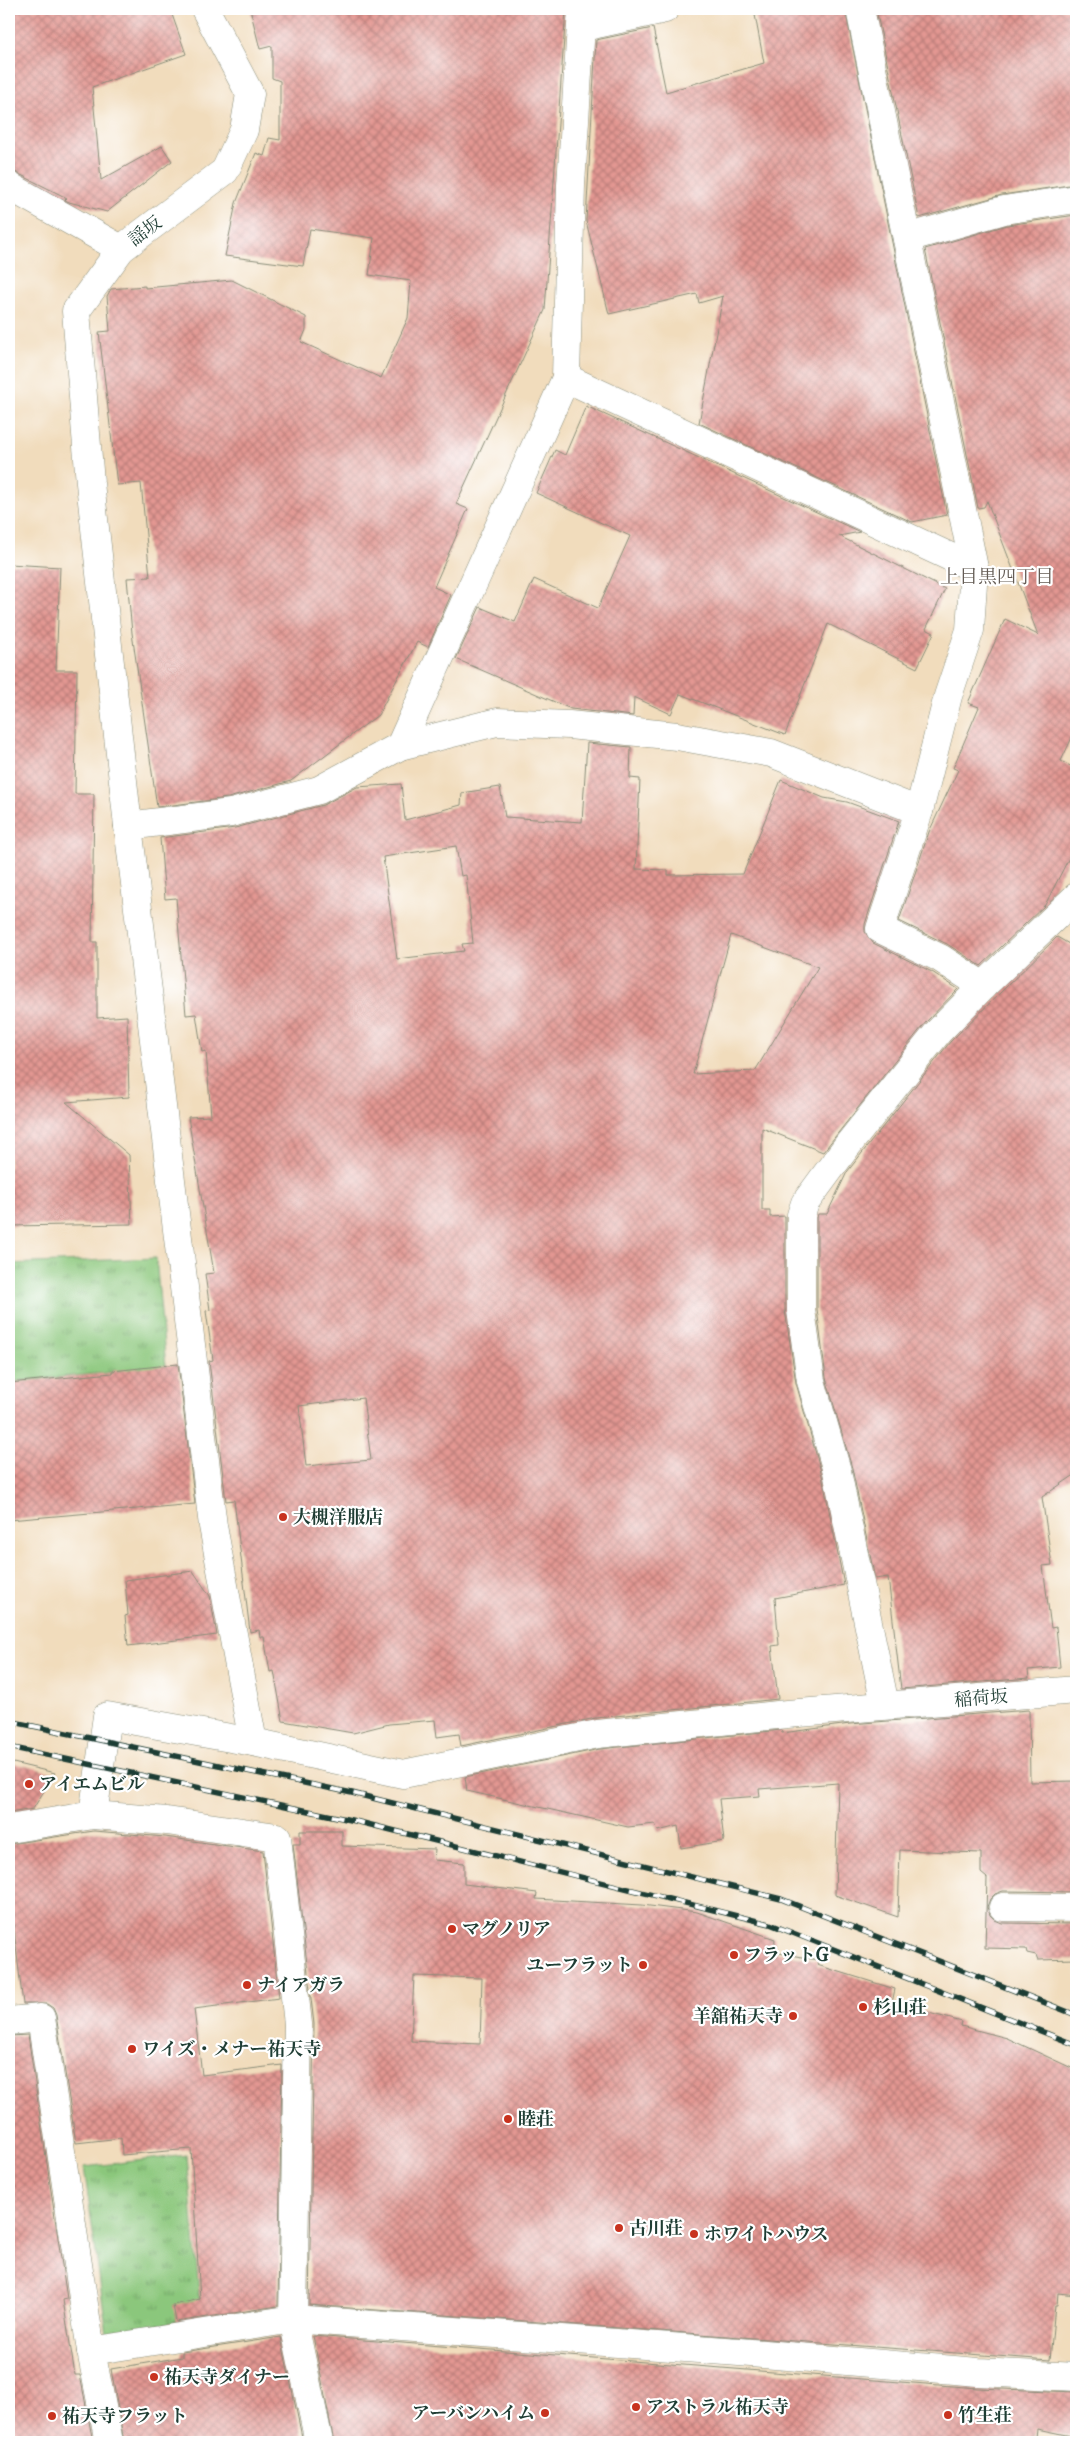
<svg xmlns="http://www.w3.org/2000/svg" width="1085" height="2451" viewBox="0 0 1085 2451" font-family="'IM FELL Great Primer','Noto Serif JP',serif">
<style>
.grass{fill:url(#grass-tufts);stroke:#558258}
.building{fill:url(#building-cross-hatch);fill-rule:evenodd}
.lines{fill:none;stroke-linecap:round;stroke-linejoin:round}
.street-casing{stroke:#888c78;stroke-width:29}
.street{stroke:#fff;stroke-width:28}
.rail-casing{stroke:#1f3d34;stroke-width:5.5}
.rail{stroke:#fff;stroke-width:4;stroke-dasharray:11;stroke-linecap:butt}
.poi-dot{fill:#c8321e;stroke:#fff;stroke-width:2}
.labels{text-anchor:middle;stroke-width:4.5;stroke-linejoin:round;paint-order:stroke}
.street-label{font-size:18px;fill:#1f3d34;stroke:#fff}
.poi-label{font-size:18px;font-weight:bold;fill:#1f3d34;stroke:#fff;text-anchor:start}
.neighbourhood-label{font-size:19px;fill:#645c55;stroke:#fff}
</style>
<defs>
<pattern id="grass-tufts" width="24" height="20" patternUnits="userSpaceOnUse" patternTransform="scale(1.25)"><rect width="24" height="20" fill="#8bc77c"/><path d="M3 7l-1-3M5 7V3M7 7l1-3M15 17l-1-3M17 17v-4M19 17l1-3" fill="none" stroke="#71a366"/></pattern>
<pattern id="building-cross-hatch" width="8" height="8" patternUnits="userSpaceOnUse" patternTransform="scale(1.25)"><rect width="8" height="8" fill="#e39792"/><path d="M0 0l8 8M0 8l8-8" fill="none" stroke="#b77c78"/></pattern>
</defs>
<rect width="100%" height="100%" fill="#fff"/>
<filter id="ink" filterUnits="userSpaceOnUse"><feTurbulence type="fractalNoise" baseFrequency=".02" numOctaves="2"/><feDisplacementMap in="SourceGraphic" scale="10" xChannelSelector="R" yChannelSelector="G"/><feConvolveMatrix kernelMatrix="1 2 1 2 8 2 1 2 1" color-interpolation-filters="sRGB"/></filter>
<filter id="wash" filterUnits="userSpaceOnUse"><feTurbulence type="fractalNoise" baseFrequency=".0096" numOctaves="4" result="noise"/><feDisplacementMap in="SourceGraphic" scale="20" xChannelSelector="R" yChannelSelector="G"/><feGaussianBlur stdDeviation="1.12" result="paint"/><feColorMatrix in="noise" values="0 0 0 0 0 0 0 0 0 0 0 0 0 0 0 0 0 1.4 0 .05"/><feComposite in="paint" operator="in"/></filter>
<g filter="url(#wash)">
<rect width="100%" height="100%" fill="#f1dcbc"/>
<!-- grass -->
<g class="grass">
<polygon points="156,1258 166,1367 9,1382 9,1264"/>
<polygon points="187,2155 201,2317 107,2334 84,2167"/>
</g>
<g id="blocks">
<!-- building -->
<g class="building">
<polygon points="9,9 170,9 186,54 92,87 101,180 162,146 172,161 107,212 69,202 65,200 67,198 9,169"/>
<polygon points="250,9 566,9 545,310 456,504 468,509 434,587 451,595 428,647 417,642 378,715 291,781 228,798 157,807 132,633 127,578 150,577 141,483 117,485 99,332 110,331 107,296 111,289 145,286 145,288 232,280 306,317 306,330 301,342 381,378 408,318 411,281 369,275 374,238 310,229 303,266 225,256 236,203 256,153 264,156 269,138 280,140 280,81 272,78 272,46 260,49"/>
<polygon points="761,9 845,9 947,515 912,522 699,423 723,296 699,303 697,294 609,314 586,221 596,40 653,28 666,92 764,63 755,15 761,14"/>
<polygon points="876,9 1076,9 1076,184 1002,195 919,218"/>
<polygon points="1076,215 1076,729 1061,761 1076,769 1076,844 1045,905 981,966 947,944 899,921 929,832 958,770 953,768 979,707 968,703 1005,619 1038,635 987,501 984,507 978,508 925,249 1007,225"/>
<polygon points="586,406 860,532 839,536 945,589 926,629 934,633 917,668 828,624 785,735 680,694 671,714 634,697 633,716 571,709 456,659 480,607 515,622 534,579 598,608 630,536 536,493 555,450 565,455"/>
<polygon points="9,564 60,567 56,670 77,670 75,794 94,794 92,942 97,942 97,1018 127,1016 129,1097 66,1102 129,1155 132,1224 9,1226"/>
<path d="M587,743L631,747L630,778L640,779L636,869L668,870V875L743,874L781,780L824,798L847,802L899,821L865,924V932L873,943L932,972L958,989L926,1022L823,1152L762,1128V1210H770V1217L785,1216V1310L796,1383L822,1475L844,1585L775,1598L779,1645L772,1646L778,1699L596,1718L461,1746L459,1734L437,1737L435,1720L389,1724L353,1733L283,1721L274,1671L270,1672L264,1637H260L259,1630L250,1632L234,1500L226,1501L209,1361L213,1360L206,1311L210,1310L205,1274L214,1273L188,1117L211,1116L206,1051L202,1052L196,1014L186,1015L176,898L165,899L160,838L235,828L323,805L357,787L401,784L405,820L461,805L462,793L500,787L505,817L582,822ZM456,846L461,876L466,875L473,943L462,944L464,951L397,959L383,857ZM731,935L818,967L755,1071L693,1074ZM363,1398L371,1460L306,1466L299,1406Z"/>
<polygon points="1057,937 1076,948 1076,1474 1042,1497 1052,1565 1043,1566 1051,1628 1056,1627 1060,1667 1028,1670 1029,1678 901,1689 888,1577 875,1579 852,1468 826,1378 817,1309 817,1218 818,1214 827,1214 847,1172 950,1042"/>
<polygon points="178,1364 195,1504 9,1520 9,1383 112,1373 112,1371"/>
<polygon points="193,1571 210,1596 217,1635 128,1646 125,1616 128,1615 125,1580"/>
<polygon points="1029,1710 1030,1782 1076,1781 1076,1892 1003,1891 995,1894 990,1899 987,1907 990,1915 995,1920 1002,1923 1076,1924 1076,1959 1038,1960 1036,1955 1027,1953 1026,1949 985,1948 987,1878 981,1873 981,1853 900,1850 898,1917 835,1895 838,1783 759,1789 760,1796 719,1799 724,1841 681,1848 678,1826 658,1831 655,1824 628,1827 467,1791 465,1777 600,1749 781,1730 782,1733 850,1724"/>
<polygon points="9,1762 55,1773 33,1809 9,1813"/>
<polygon points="94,1831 165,1837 263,1851 279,1998 194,2009 202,2075 282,2065 278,2306 176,2322 173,2305 200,2299 191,2149 122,2155 121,2138 76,2143 56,2015 53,2008 47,2004 23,2004 13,1922 9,1923 9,1844"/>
<path d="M300,1831H342V1846L435,1849L434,1860L464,1863V1884L537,1893L536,1899L642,1905L697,1912L775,1939L774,1952L818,1960L817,1965L895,1989L892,2003L962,2022L961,2026L1007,2038L1076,2070V2295L1058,2293L1057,2305H1055L1050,2360L309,2305L314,2024L293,1844H300ZM414,1976L482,1978L480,2044L411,2041Z"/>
<polygon points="28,2035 67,2299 63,2300 75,2375 80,2375 93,2442 9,2442 9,2036"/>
<polygon points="313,2336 977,2388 1076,2392 1076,2437 1037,2429 1036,2437 1029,2436 1028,2442 334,2442"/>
<polygon points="281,2337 303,2442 124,2442 111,2369 182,2357 182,2352"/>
</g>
</g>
</g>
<g filter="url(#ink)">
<use href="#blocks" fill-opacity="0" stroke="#888c78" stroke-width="1"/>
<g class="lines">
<defs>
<g id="street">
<polyline points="205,9 250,94 244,130 225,171 121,249 76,311 90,483 128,826 213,1526 253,1742"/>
<polyline points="860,9 974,568 970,630 948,696 919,811 880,929 940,958 983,986"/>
<polyline points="583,27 665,9"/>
<polyline points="9,186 121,249"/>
<polyline points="907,238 1004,210 1076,199"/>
<polyline points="566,378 571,185 582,9"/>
<polyline points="400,746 566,378 974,568"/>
<polyline points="128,826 231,813 319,790 400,746 497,722 569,725 677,736 771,753 919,811"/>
<polyline points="885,1705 837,1471 811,1381 801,1310 801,1215 805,1203 847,1146 938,1032 983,986 1076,897"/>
<polyline points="93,1815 107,1716 253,1742 403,1774 598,1734 787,1714 1076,1690"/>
<polyline points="9,1829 93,1815 167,1821 277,1837 298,2024 293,2319 319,2442"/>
<polyline points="1003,1907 1076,1908"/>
<polyline points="9,2021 41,2018 91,2351 109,2442"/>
<polyline points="91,2351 293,2319 739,2352 978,2372 1076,2377"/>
</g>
</defs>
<!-- street casing -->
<use href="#street" class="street-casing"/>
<!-- street -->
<use href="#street" class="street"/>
<defs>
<g id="rail">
<polyline points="9,1721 352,1793 781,1899 1076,2015"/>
<polyline points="9,1747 351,1820 770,1924 1076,2045"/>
</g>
</defs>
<!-- rail casing -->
<use href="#rail" class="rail-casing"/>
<!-- rail -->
<use href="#rail" class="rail"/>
</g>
</g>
<!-- markers -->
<g class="poi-dot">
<circle cx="283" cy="1517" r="5"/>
<circle cx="29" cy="1784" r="5"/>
<circle cx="452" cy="1929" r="5"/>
<circle cx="734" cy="1955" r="5"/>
<circle cx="643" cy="1965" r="5"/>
<circle cx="247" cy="1985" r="5"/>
<circle cx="863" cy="2007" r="5"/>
<circle cx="793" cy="2016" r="5"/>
<circle cx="132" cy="2049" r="5"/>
<circle cx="508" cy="2119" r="5"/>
<circle cx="619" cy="2228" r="5"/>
<circle cx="694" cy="2234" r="5"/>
<circle cx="154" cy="2377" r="5"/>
<circle cx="636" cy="2407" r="5"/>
<circle cx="545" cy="2413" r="5"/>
<circle cx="948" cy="2415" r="5"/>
<circle cx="52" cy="2416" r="5"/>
</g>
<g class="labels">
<!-- street labels -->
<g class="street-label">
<text transform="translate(145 231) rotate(-37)" y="6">謡坂</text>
<text transform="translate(981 1698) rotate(-5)" y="6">稲荷坂</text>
</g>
<!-- poi labels -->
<g class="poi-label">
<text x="293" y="1523">大槻洋服店</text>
<text x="39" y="1790">アイエムビル</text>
<text x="462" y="1935">マグノリア</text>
<text x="744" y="1961">フラットG</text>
<text x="633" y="1971" text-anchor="end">ユーフラット</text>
<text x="257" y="1991">ナイアガラ</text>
<text x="873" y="2013">杉山荘</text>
<text x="783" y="2022" text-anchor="end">羊舘祐天寺</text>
<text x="142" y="2055">ワイズ・メナー祐天寺</text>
<text x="518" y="2125">睦荘</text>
<text x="629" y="2234">古川荘</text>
<text x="704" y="2240">ホワイトハウス</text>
<text x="164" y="2383">祐天寺ダイナー</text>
<text x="646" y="2413">アストラル祐天寺</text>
<text x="535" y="2419" text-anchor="end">アーバンハイム</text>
<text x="958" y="2421">竹生荘</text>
<text x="62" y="2422">祐天寺フラット</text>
</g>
<!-- neighbourhood labels -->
<g class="neighbourhood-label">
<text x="997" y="583">上目黒四丁目</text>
</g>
</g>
<!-- margin -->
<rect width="1085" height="2451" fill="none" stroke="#fff" stroke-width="30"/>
</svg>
